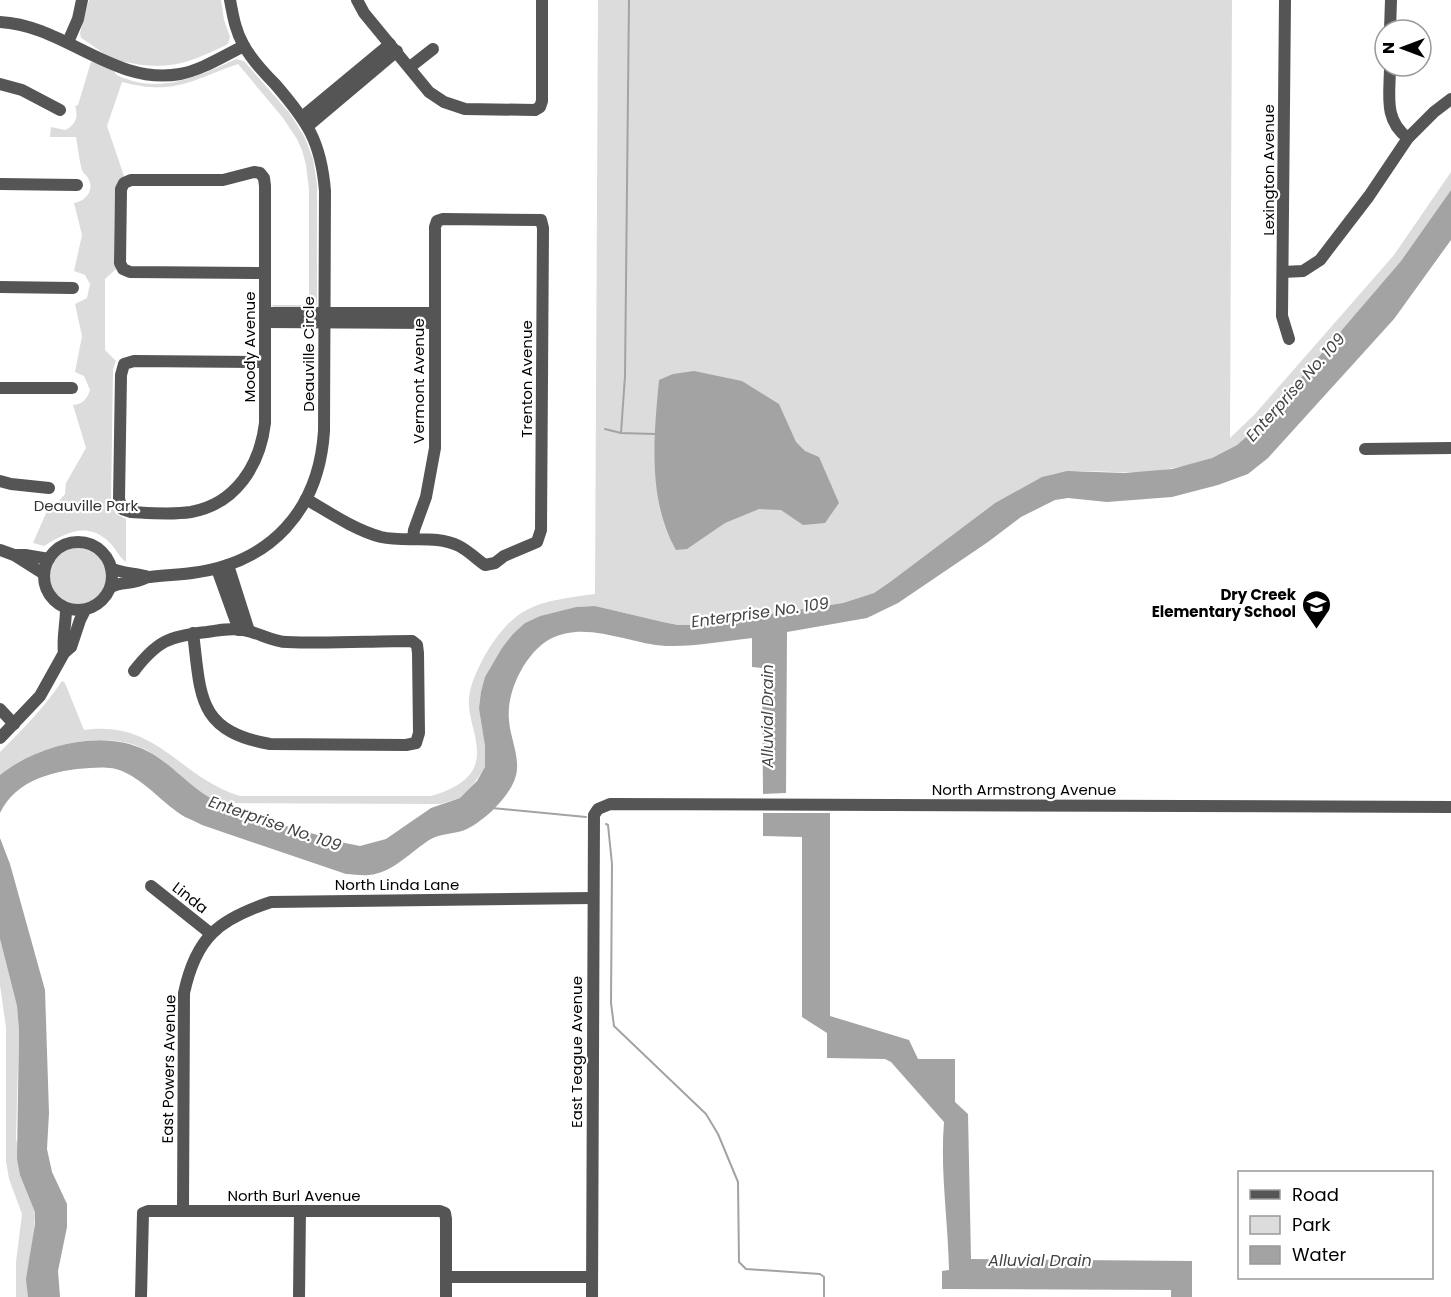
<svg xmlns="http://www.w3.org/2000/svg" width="1451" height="1297" viewBox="0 0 1451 1297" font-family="Poppins,sans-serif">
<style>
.green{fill:#dcdcdc}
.water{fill:#a3a3a3}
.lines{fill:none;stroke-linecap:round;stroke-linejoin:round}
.stream{stroke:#a3a3a3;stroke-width:2}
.minor{stroke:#555;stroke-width:12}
.labels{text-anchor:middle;stroke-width:4.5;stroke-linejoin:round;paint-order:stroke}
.street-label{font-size:15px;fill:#000;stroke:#fff}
.park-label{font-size:15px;fill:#333;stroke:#fff}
.poi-label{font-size:15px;font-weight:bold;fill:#000;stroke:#fff;text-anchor:end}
.water-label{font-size:16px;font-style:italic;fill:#444;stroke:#fff}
</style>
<rect width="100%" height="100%" fill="#fff"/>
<!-- green -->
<g class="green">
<path d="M89,0H221L224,20L230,37L228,44C186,65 164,72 117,60C106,57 92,44 81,38L80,33Z"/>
<path d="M598,0H1232L1230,438L1254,415L1394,255L1451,172V190L1401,261L1262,423L1237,445L1212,458L1193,464L1148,473L1082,471L1053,474L995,503L890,582L874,593L843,603L697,625H678L663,622L595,606L576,607L540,616L525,623L502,648L479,709L485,746V768L469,790L460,798L440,804L219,803C211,799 202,794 195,789C179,778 166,761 148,751C105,727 36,746 0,775V752C23,729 44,708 62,681L65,683L84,730C158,720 178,777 240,796H431C448,791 471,782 476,762C481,741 467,719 469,698C470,684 478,668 485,655C516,603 539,602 595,594Z"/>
<path d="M236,59L244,61L291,115L305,138L313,159L317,184V304L313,308L274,307L271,305H309V190L306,165L302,150L297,139L283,118L238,64C192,80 174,96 122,82L107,126L124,176L118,181L115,189L114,260L116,269L105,279V350L116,361L113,369L111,503L116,514L126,519V562C119,557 116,549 110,543C88,521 67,532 44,546L33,543L50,504L58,502L65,494L66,483L86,448L73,405C83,404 87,399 90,390L84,376L75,372L82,336L75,304L87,298L90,284L85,275L74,271L82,235L74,203C86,201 95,190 88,178C84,172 85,176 82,170C79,160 78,147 76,137H50L51,127L65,130C75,126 79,117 75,106L78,105L91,62C98,63 107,66 113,70C117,74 114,74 119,76C160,95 199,76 236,59Z"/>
<circle cx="78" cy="577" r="29"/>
<path d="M0,939L17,1006L19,1031L16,1139L35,1211C35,1240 26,1268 28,1297H16V1262L22,1214L9,1179L6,1161V1028L0,985Z"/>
</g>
<!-- water -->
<g class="water">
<path d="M1451,190V240L1394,319L1268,458L1248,474L1218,485L1172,497L1107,502L1068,498L1055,500L1021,517L988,542L898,603L867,618L787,632L786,793L763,794L762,668L752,667V638C723,641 695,647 666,646C629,644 586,620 550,639C525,653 506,692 509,720C510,736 518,752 517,769C516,785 503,800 492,811C484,818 472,828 462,831C451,834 441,834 431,839C411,851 393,873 369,875C362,876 353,874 346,874L202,825C197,822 191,820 185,817C163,804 147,782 122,771C114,767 100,767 90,768C56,770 16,779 0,813V775C37,745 103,728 147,751C173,764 190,789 218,802C256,820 304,830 345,843L360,846L386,839L431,808L460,798L477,781L485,767V746L479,709L481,692L485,677L502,648L513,634L525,623L540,616L576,607L595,606L663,622L678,625H697L843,603L874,593L890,582L995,503L1042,477L1067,471L1125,473L1172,469L1212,458L1237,445L1262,423L1401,261Z"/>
<path d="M694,371L742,381L779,404L796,442L805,451L819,457L839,503L825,523L803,525L781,510L759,509L725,523L687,549L676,550C647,499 654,435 659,380L673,374Z"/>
<path d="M763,813H830V1016L909,1040L918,1059H955V1102L968,1114L971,1259L1192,1261V1297H1171V1290L942,1289V1271L949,1270C948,1220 940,1171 944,1122L891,1062L885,1059L827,1058V1033L802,1017V837L763,836Z"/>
<polygon points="0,838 10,864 45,990 49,1113 47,1149 52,1172 67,1204 67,1227 58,1271 60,1297 28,1297 26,1279 35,1224 35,1212 20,1175 17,1159 19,1031 17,1006 0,939"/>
</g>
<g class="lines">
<!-- stream -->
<g class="stream">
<polyline points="605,429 621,433 655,434"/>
<polyline points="621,433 625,376 629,0"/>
<polyline points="492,808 586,817"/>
<polyline points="606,824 608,825 612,864 611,1003 614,1026 706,1114 718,1134 738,1182 739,1262 746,1269 820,1274 824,1277 824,1297"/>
</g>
<!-- minor -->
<g class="minor">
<polyline points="357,0 364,13 429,92 444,102 465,109 535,110 540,107 542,101 542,0"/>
<polyline points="1285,0 1282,316 1289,339"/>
<path d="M0,22C64,25 114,86 180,74C202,70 223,56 244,46"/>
<polyline points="1390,30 1391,0"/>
<polyline points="68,42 78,19 82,0"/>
<path d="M1390,66C1390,94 1383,120 1408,138"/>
<polyline points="410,67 433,49"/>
<polyline points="0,84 22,90 60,110"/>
<polyline points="302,117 390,44"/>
<polyline points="308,126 397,51"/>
<polyline points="0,184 77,185"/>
<polyline points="1283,272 1303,271 1320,260 1369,196 1408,138 1434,112 1451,99"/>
<path d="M264,273L130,272L123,269L120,263L121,189L124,183L131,180H223L254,172L260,173L264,178L265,186V423C260,465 236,504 191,512C171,515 150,513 131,512L122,509L119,499L121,375L124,364L134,361L265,362"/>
<polyline points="0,287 73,288"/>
<polyline points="265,313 434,313"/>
<polyline points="265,322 434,323"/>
<polyline points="0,388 72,388"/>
<polyline points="1365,449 1451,448"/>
<polyline points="0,481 11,484 49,488"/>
<path d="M306,499C330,513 355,530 381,537C407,543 435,534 459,546C469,551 476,559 485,565L495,563L504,556L537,542L541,530L543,228L541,220L443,219L437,221L435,227V448L426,497L414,530L413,539"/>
<circle cx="78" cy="576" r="34"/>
<polyline points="0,550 14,555 44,574"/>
<polyline points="15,555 25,555 49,559"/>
<polyline points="228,565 249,631"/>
<path d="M111,568C123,574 136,573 148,577"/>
<polyline points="217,569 239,630"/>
<path d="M111,587C120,582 128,584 137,581C142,580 146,577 150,577C164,575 178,575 192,573C271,563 319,510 324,431L325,191C321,141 307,121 275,84C263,72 251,59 243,44C235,30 233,15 230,0"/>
<path d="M64,653C62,639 66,624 66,609"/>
<path d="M134,671C157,641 169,636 207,632C219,630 231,628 243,630C258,632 272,642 287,642C329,644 370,641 412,641L417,645L418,653L419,733L416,743L406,745L270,744C196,731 201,695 193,633"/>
<polyline points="0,709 14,724"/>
<polyline points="0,738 40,696 64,653 71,647 80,620 85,610"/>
<polyline points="151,886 210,933"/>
<path d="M183,1211L184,993C196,937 219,919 271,902L592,898"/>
<polyline points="446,1277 592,1277"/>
<polyline points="141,1297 143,1213 148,1211 440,1211 445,1213 446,1219 446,1297"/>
<polyline points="299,1297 300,1211"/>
<polyline points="592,1297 594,815 598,809 610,804 1451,807"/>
</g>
</g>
<!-- icons -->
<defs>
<symbol id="school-pin" viewBox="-11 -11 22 30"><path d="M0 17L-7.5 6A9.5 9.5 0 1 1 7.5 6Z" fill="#000" stroke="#fff"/><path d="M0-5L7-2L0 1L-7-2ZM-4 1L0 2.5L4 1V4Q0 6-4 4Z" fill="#fff"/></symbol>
</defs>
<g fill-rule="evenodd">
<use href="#school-pin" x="1300" y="588" width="33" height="45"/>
</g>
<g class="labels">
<!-- street labels -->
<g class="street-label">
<text transform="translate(1269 170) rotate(-90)" y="5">Lexington Avenue</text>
<text transform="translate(250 347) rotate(-90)" y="5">Moody Avenue</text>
<text transform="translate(309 354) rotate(-90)" y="5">Deauville Circle</text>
<text transform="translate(527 379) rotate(-90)" y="5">Trenton Avenue</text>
<text transform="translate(419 381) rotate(-90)" y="5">Vermont Avenue</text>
<text x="1024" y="795">North Armstrong Avenue</text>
<text x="397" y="890">North Linda Lane</text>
<text transform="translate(190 898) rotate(38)" y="5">Linda</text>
<text transform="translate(577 1052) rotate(-90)" y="5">East Teague Avenue</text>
<text transform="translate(169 1069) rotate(-89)" y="5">East Powers Avenue</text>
<text x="294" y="1201">North Burl Avenue</text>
</g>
<!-- park labels -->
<g class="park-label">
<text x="86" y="511">Deauville Park</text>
</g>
<!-- poi labels -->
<g class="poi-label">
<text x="1296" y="600">Dry Creek<tspan x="1296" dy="17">Elementary School</tspan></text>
</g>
<!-- water labels -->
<g class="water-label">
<text transform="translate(1295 387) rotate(-48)" y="6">Enterprise No. 109</text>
<text transform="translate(760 612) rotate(-8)" y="6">Enterprise No. 109</text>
<text transform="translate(767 716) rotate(-90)" y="6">Alluvial Drain</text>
<text transform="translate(275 823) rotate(19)" y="6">Enterprise No. 109</text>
<text x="1040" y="1266">Alluvial Drain</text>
</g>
</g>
<!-- legend -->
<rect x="1238" y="1171" width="195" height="108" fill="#ffffff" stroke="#999999" stroke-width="1.5"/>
<rect x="1250" y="1190" width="30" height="9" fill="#555555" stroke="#999999" stroke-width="1.5"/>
<text x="1292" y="1201" font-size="18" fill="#000000">Road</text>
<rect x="1250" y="1216" width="30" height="18" fill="#dcdcdc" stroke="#999999" stroke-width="1.5"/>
<text x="1292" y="1231" font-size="18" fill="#000000">Park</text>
<rect x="1250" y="1246" width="30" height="18" fill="#a3a3a3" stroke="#999999" stroke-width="1.5"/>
<text x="1292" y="1261" font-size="18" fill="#000000">Water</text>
<!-- north arrow -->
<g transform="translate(1403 48) rotate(270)"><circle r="28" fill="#ffffff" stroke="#999999" stroke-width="1.5"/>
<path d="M0-4.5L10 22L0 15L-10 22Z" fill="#000000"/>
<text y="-9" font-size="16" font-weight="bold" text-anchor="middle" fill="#000000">N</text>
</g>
</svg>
